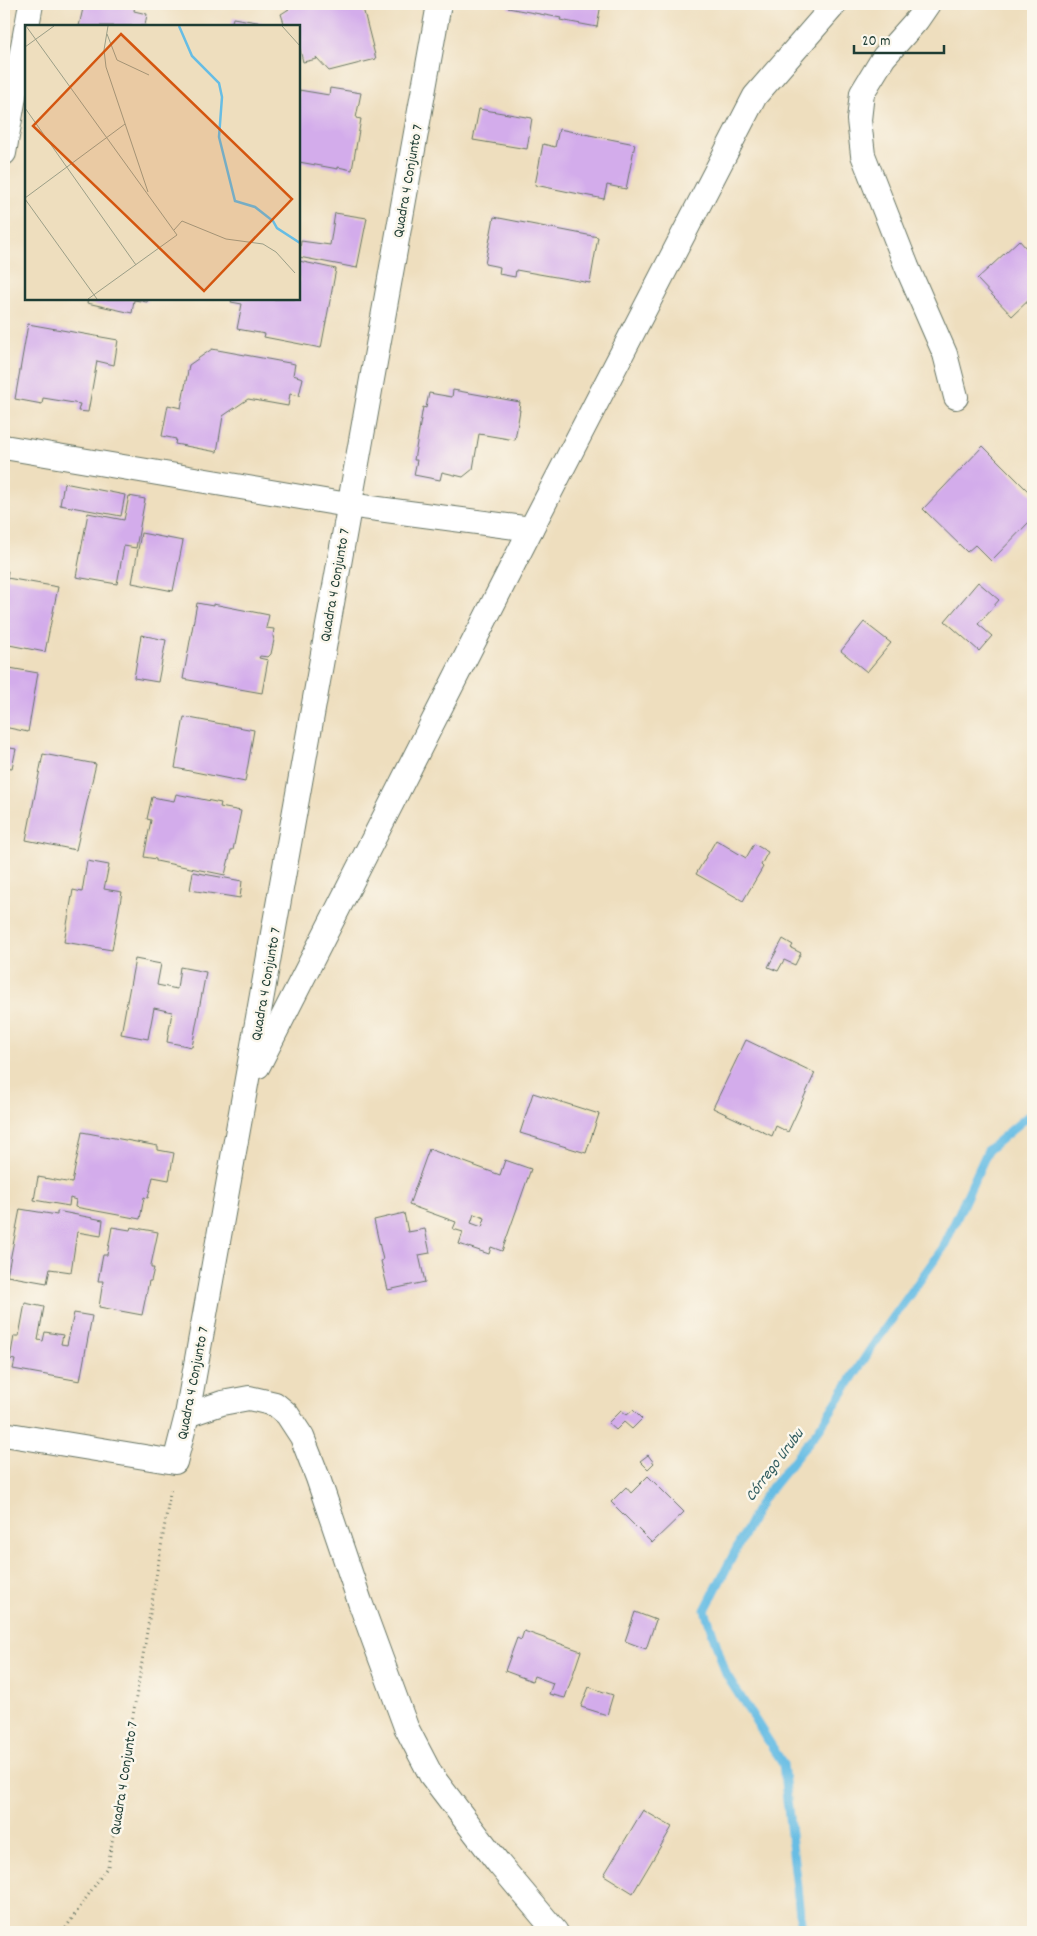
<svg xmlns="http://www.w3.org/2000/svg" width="1037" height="1936" viewBox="0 0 1037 1936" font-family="Dekko,sans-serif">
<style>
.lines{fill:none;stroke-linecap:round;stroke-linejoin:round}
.stream{stroke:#67bde4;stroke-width:9}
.building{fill:#d3aceb;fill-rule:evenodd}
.street-casing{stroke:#677564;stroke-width:26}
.path{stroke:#677564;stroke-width:3;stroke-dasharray:1 4;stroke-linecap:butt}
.street{stroke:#fff;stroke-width:24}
.labels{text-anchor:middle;stroke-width:5;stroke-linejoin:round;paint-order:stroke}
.street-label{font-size:15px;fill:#1f3d34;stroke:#fbf7ec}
.water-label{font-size:16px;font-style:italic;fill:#315d60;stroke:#fbf7ec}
.inset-river{fill:none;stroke:#67bde4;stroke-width:2.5}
.inset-road{fill:none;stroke:#9b9e87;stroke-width:1}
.view{fill:#d45610;fill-opacity:0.15;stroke:#d45610;stroke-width:2.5}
.inset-edge{fill:none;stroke:#1f3d34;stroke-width:2.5}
</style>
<rect width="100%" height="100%" fill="#fbf7ec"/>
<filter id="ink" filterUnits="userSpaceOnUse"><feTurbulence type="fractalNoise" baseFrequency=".02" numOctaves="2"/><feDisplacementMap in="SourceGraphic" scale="10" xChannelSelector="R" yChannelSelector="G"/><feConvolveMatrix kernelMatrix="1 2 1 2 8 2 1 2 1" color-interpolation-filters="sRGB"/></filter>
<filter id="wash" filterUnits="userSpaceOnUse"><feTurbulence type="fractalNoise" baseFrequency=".0096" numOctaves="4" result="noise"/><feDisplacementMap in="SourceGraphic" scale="20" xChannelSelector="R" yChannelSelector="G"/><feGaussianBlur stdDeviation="1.12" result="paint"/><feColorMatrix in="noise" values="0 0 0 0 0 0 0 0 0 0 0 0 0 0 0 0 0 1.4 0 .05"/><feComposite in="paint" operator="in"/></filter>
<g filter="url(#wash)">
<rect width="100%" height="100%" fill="#eedebe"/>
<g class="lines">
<!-- stream -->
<polyline class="stream" points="802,1932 783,1764 726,1674 705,1610 761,1501 819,1429 872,1347 943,1248 988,1150 1033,1112"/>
</g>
<g id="blocks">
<!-- building -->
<g class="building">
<polygon points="84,4 135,4 134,11 147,14 145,26 79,26"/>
<polygon points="288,4 362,4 376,59 329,71 316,57 317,59 303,62 299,46 299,26 285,26 281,14 289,9"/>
<polygon points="509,4 601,4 597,27 560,20 561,18 508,8"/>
<polygon points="233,18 269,24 272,26 231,26"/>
<polygon points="330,88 361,93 356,118 361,119 352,170 338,167 338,169 299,162 299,90 329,95"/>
<polygon points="479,109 532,118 527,149 473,140"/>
<polygon points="559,129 635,144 626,189 607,185 604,199 535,185 543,144 555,147"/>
<polygon points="335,213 367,218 357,268 299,257 301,241 330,245"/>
<polygon points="494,217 598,237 590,283 516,270 515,277 499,274 500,267 485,264"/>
<polygon points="1019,240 1033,256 1033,296 1012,316 977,279"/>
<polygon points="299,261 336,269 321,348 264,337 265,334 237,329 242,304 231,302 232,299 299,299"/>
<polygon points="88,299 148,299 147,302 134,300 132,313 87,303"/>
<polygon points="28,324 118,340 114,365 97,361 88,412 78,411 80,404 43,398 42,404 15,399"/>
<polygon points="212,349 295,364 293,375 303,378 299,396 290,394 288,406 248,399 223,416 217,452 175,444 176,439 162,436 168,405 181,408 189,365"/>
<polygon points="453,390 520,402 519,410 520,410 515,440 479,434 473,469 463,477 442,472 440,480 414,475 417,460 414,460 423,407 426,408 429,393 452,397"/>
<polygon points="983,446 1033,496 1033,518 991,561 975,545 967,552 923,509"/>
<polygon points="64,483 125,495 121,516 60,505"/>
<polygon points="129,496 145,499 136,548 124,546 117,584 76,577 88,513 124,520"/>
<polygon points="141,533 183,541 173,591 132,583"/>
<polygon points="4,570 8,571 7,578 58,587 45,652 4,644"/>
<polygon points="978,582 999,600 978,624 992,636 979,651 945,621"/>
<polygon points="197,603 213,606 213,604 269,615 266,628 274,629 273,636 274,640 271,654 268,657 260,656 259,658 268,660 262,693 183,679"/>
<polygon points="864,622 891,643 867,672 841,651"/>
<polygon points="141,635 166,640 158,682 134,678"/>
<polygon points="4,667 38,673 28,732 4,727"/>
<polygon points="184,717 254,730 245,782 175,768"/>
<polygon points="4,747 16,749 12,768 4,767"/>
<polygon points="43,754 96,764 76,850 26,840"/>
<polygon points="176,794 221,803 220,807 241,811 233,850 231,850 225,875 156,861 156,859 144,857 151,820 147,819 152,797 174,801"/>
<polygon points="716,840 746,858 754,844 768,852 761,865 763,867 743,901 696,874"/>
<polygon points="87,861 109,865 104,889 122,892 112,950 64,942 73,890 82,892"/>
<polygon points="193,872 242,881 240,898 190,890"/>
<polygon points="783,939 793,945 791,948 801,953 795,965 784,960 778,971 768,967"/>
<polygon points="135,959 161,964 157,985 177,989 180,967 206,972 192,1047 167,1042 172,1012 154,1008 148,1039 121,1034"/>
<polygon points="746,1040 815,1073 788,1132 776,1126 772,1136 713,1108"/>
<polygon points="533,1093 599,1114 586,1153 520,1133"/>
<polygon points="82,1132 158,1146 158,1150 174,1153 169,1180 153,1177 148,1198 144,1197 140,1219 75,1207 76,1200 70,1198 69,1206 34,1200 38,1177 72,1183"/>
<path d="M429,1149L500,1175L505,1160L531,1169L502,1251L491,1247L489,1254L459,1244L463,1232L453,1229L456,1222L409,1205ZM474,1214L485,1218L482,1227L471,1223Z"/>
<polygon points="20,1209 57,1215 57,1211 103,1220 101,1236 77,1232 71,1272 50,1269 47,1283 7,1276"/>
<polygon points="404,1213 408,1232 425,1229 430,1253 419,1255 425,1282 388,1290 381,1261 383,1260 374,1220"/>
<polygon points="112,1227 130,1230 131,1227 158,1232 151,1265 151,1268 154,1268 151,1281 149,1281 142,1315 99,1307 103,1281 98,1281 103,1255 107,1255"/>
<polygon points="25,1303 44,1307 38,1340 43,1341 45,1332 63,1335 61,1344 67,1345 74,1313 92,1316 80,1381 13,1369 15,1360 10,1359 14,1336 19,1336"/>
<polygon points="621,1410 627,1415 633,1410 642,1419 632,1429 624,1422 616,1430 608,1423"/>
<polygon points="648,1455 654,1463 648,1469 640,1461"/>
<polygon points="648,1476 684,1512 652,1543 611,1502 626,1487 631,1493"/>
<polygon points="635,1612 656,1620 646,1649 625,1641"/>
<polygon points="524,1631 581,1651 565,1698 549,1694 553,1683 534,1676 532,1681 505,1671 517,1638 521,1640"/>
<polygon points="589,1687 613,1695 607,1715 581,1707"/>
<polygon points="643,1810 672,1827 633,1893 604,1875"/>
</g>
</g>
</g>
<g filter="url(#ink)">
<use href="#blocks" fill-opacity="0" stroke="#677564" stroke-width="1"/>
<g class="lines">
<defs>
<g id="street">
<polyline points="928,4 917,20 884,57 862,93 859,120 863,155 907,267 945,354 956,397"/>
<polyline points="27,26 31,4"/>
<polyline points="4,153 26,29"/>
<polyline points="4,447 348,505 531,529"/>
<polyline points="258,1066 531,529 755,96 835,4"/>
<polyline points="187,1415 222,1403 249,1398 275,1404 287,1414 302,1437 318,1478 360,1602 406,1727 431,1775 499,1864 556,1932"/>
<path d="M4,1434L175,1462L187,1415C274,945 354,474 439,4"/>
</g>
</defs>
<!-- street casing -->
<use href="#street" class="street-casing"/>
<!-- path -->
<polyline class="path" points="63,1932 108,1866 171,1487"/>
<!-- street -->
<use href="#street" class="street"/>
</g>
</g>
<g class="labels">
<!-- street labels -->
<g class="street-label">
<text transform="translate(407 181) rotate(-80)" y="5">Quadra 4 Conjunto 7</text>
<text transform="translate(334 585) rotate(-80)" y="5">Quadra 4 Conjunto 7</text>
<text transform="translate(265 984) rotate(-80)" y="5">Quadra 4 Conjunto 7</text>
<text transform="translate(192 1383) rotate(-79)" y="5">Quadra 4 Conjunto 7</text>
<text transform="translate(123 1778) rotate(-81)" y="5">Quadra 4 Conjunto 7</text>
</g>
<!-- water labels -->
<g class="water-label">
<text transform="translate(773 1464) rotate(-53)" y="6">Córrego Urubu</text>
</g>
</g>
<!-- overview -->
<g transform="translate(25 25)">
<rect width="275" height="275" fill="#eedebe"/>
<path class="inset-river" d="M154,1L167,31L194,58L197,72L194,112L210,176L230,182L248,196L252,203L275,218"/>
<path class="inset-road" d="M1,1L152,210L63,274M83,1L79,25L81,42L123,167M257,1L275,21M82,9L92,35L124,50M0,22L29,1M0,83L111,240M0,173L100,99M0,174L72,274M149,205L157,196L201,214L238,219L251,227L270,248"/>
<path class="view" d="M96,9L267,174L179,266L8,101Z"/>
<rect width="275" height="275" class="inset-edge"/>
</g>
<!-- margin -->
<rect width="1037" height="1936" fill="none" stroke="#fbf7ec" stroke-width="20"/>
<!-- scale -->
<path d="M854 45v8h90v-8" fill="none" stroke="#1f3d34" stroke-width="2.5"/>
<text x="862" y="45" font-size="15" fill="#1f3d34" stroke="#fbf7ec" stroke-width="4" paint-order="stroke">20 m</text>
</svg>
